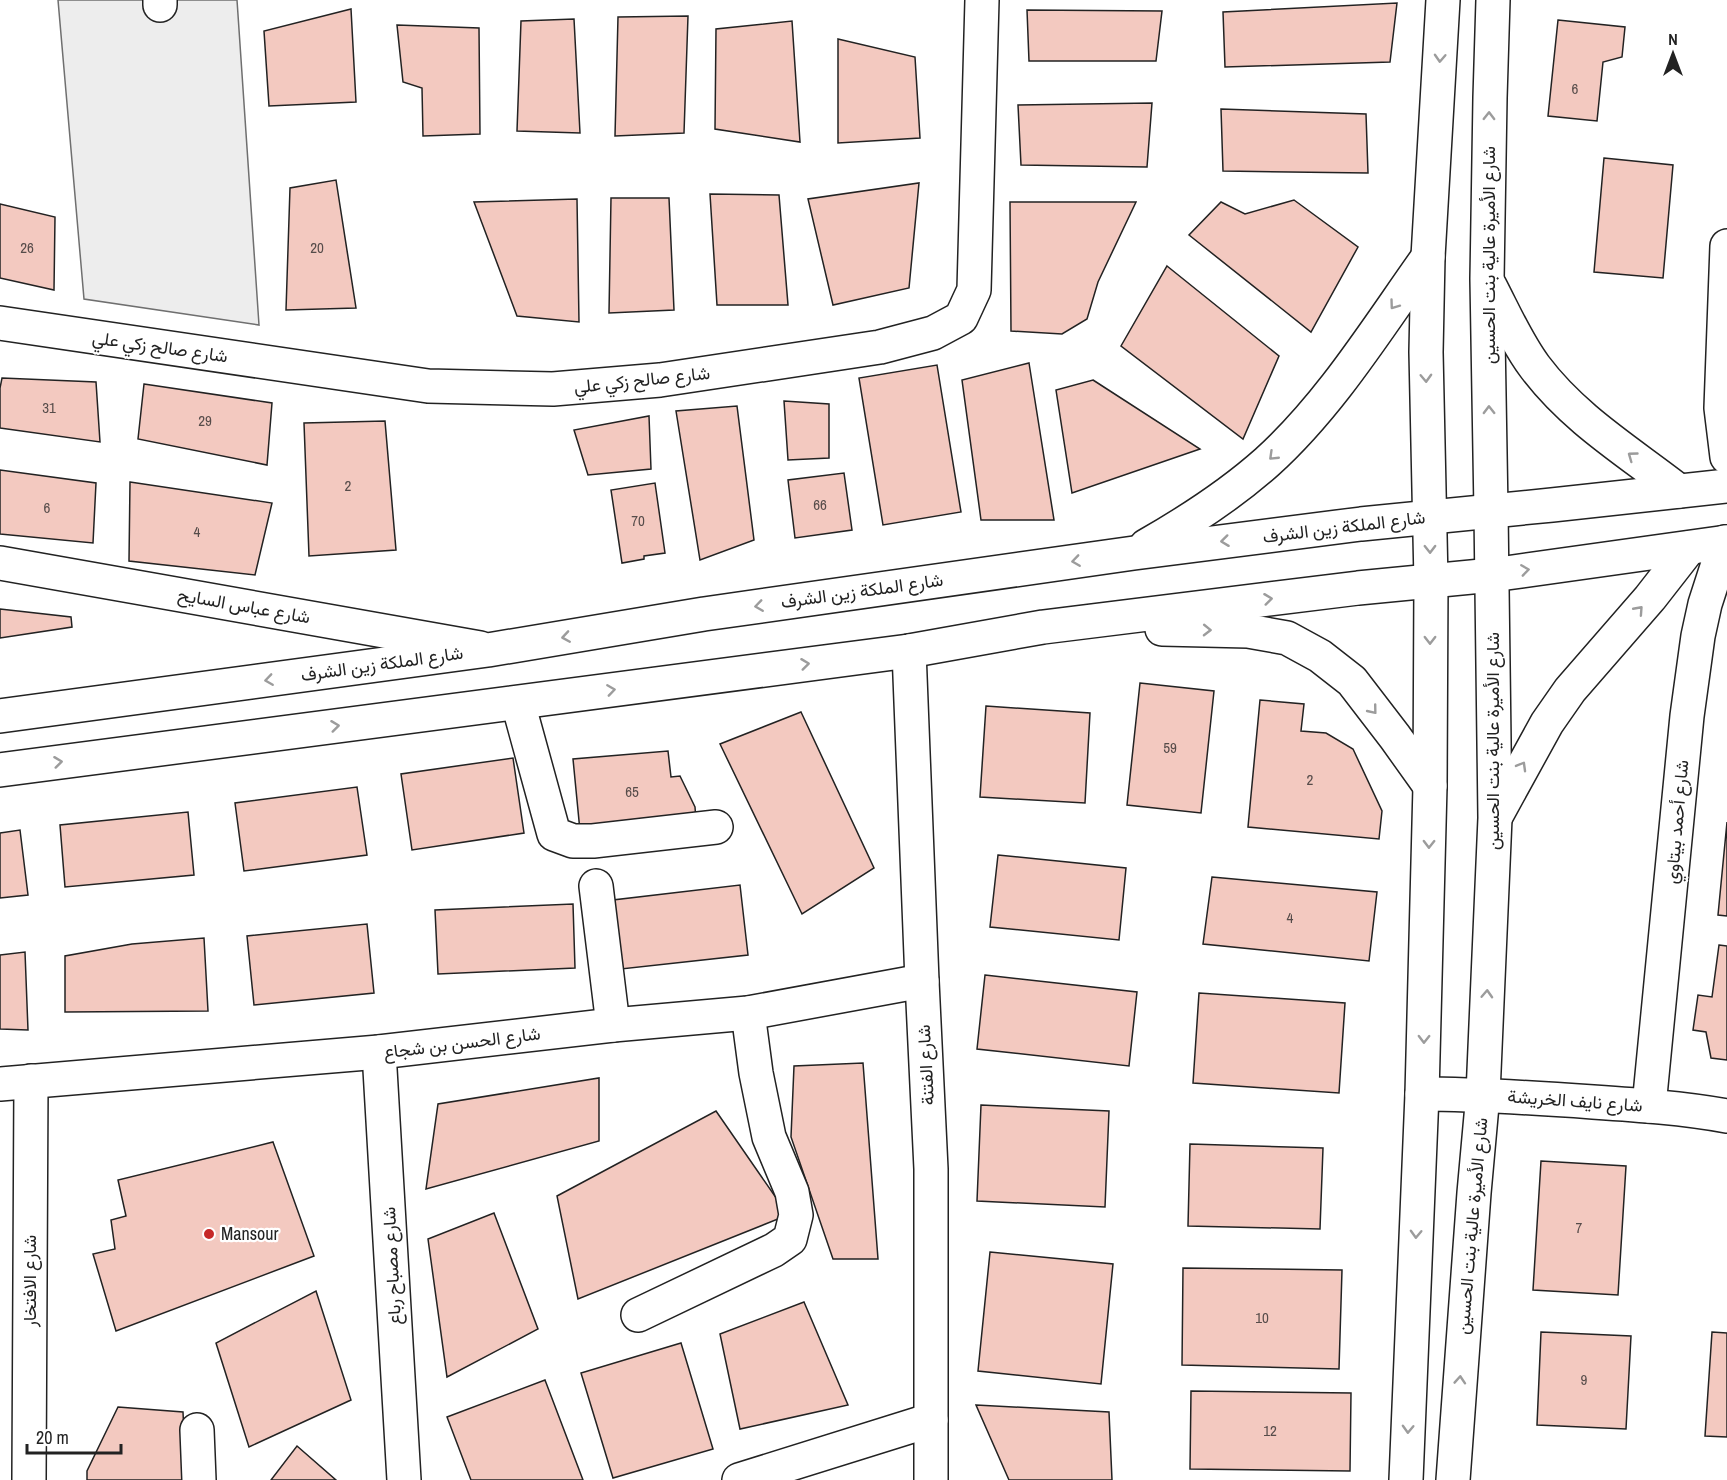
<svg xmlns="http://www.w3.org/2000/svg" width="1727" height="1480" viewBox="0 0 1727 1480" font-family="'Archivo Narrow',Vazirmatn,sans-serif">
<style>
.parking{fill:#ededed;stroke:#6f6f6f;stroke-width:1.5}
.building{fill:#f3c9c0;stroke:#222;stroke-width:1.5}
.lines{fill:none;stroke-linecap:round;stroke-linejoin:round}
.minor-casing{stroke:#222;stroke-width:36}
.major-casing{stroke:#222;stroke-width:36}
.minor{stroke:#fff;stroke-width:33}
.major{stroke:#fff;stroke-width:33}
.oneway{stroke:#9c9c9c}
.poi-dot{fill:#c62828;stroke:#fff;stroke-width:2}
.labels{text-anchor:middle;stroke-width:4.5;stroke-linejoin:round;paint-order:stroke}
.number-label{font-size:15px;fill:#564c4a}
.street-label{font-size:18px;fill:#222;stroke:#fff}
.poi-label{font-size:18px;fill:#222;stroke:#fff;text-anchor:start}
</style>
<rect width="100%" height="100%" fill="#fff"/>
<!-- parking -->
<polygon class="parking" points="58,0 237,0 259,325 84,299"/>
<!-- building -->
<g class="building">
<polygon points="1397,3 1390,62 1225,67 1223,12"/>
<polygon points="351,9 356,102 269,106 264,31"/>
<polygon points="1027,10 1162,11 1156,61 1029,61"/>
<polygon points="688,16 684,133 615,136 618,17"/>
<polygon points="574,19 580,133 517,131 521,21"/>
<polygon points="1558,20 1625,27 1622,57 1603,62 1597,121 1548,116"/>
<polygon points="792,21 800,142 715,129 716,29"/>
<polygon points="397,25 479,28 480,134 423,136 422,88 403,82"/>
<polygon points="838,39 915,57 920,138 838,143"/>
<polygon points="1152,103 1147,167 1021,165 1018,105"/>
<polygon points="1221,109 1366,114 1368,173 1223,171"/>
<polygon points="1604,158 1673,165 1663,278 1594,272"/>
<polygon points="336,180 356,308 286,310 290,188"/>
<polygon points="919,183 909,288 833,305 808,199"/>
<polygon points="710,194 779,195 788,305 717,305"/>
<polygon points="611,198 669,198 674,310 609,313"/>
<polygon points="577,199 579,322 517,316 474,202"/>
<polygon points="1294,200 1358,247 1311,332 1189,235 1221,202 1245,214"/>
<polygon points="1010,202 1136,202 1098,282 1087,319 1062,334 1011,331"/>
<polygon points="0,204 55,217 54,290 0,278"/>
<polygon points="1167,266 1279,356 1243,439 1121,346"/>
<polygon points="1029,363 1054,520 981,520 962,380"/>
<polygon points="937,365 961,512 883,525 859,378"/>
<polygon points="2,378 96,382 100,442 0,428 0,388"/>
<polygon points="1093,380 1200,449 1072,493 1056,390"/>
<polygon points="144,384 272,403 267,465 138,439"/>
<polygon points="784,401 829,404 829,458 788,460"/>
<polygon points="737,406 754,540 700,560 676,411"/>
<polygon points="649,416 651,469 588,475 574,430"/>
<polygon points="385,421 396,550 309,556 304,423"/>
<polygon points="0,470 96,483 93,543 0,534"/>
<polygon points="844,473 852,530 795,538 788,480"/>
<polygon points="130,482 272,503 255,575 129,561"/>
<polygon points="655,483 665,553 644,556 644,559 622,563 611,490"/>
<polygon points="0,609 71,617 72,627 0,638"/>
<polygon points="1140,683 1214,691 1201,813 1127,805"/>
<polygon points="1260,700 1304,704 1301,731 1326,733 1353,749 1382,811 1379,839 1248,827"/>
<polygon points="986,706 1090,713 1085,803 980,797"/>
<polygon points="801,712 874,868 802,914 720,744"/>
<polygon points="668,751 671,777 680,776 695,807 696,820 580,831 573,759"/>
<polygon points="513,758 524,833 412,850 401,774"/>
<polygon points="357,787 367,855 244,871 235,803"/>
<polygon points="188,812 194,875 65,887 60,825"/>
<polygon points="1727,822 1727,916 1718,915"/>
<polygon points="20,830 28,895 0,898 0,833"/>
<polygon points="998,855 1126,868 1119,940 990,927"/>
<polygon points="1212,877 1377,892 1369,961 1203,944"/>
<polygon points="740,885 748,955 621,969 613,900"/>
<polygon points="573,904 575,968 438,974 435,910"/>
<polygon points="367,924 374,993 254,1005 247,936"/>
<polygon points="204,938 208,1011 65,1012 65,956 132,944"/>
<polygon points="1719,945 1727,946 1727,1060 1711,1058 1706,1032 1693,1030 1698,995 1712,997"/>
<polygon points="25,952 28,1030 0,1029 0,955"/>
<polygon points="985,975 1137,992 1129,1066 977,1049"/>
<polygon points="1199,993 1345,1003 1339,1093 1193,1083"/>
<polygon points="863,1063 878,1259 833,1259 791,1137 794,1066"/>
<polygon points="599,1078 599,1141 426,1189 438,1104"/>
<polygon points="981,1105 1109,1111 1105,1207 977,1201"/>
<polygon points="716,1111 788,1215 578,1299 557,1196"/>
<polygon points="273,1142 314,1256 116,1331 93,1254 115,1249 111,1220 126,1216 118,1180"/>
<polygon points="1190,1144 1323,1148 1320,1229 1188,1226"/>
<polygon points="1541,1161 1626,1166 1618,1295 1533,1290"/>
<polygon points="494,1213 538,1329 447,1377 428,1239"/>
<polygon points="990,1252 1113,1264 1101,1384 978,1371"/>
<polygon points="1183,1268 1342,1270 1339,1369 1182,1365"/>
<polygon points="316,1291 351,1400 249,1447 216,1343"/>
<polygon points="804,1302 848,1405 740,1429 720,1334"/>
<polygon points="1541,1332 1631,1336 1626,1429 1537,1425"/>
<polygon points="1712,1332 1727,1333 1727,1437 1705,1436"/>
<polygon points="681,1343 713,1449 613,1478 581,1373"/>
<polygon points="545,1380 583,1480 471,1480 447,1417"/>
<polygon points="1191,1391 1351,1393 1350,1471 1190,1469"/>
<polygon points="976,1405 1109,1412 1112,1480 1009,1480"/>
<polygon points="118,1407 183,1412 186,1480 87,1480 87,1471"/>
<polygon points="297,1446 336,1480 271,1480"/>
</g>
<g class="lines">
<defs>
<g id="minor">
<polyline points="160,5 160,0"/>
<polyline points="1727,246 1721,408 1727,457"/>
<polyline points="0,323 428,386 553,389 660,380 880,347 933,333 961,318 974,290 982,0"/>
<polyline points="0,563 480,648"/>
<polyline points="909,651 922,981 931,1169 931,1480"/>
<polyline points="518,703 554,834 573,841 593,841 716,827"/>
<polyline points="596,886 613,1025"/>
<polyline points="379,1052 404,1480"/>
<polyline points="0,1084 379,1052 613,1025 748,1013 922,981"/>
<path d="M1422,1094C1479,1094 1536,1098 1593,1102C1638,1105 1683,1108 1727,1116"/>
<polyline points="1649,1106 1687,716 1698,636 1705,604 1725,542"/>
<polyline points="638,1315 774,1250 790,1239 796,1215 792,1192 769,1137 756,1073 748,1013"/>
<polyline points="197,1430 199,1480"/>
<polyline points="29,1480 31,1081"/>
<polyline points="739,1480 931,1420"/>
</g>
<g id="major">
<path d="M1490,286C1504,313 1517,343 1535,367C1574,419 1629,452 1679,491"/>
<path d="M1146,546C1188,522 1230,495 1267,462C1331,404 1378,327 1428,257"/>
<polyline points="1162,629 1248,631 1287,638 1320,656 1352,681 1395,737 1430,786"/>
<polyline points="0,716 488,650 704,614 1134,553 1361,524 1552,505 1727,486"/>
<polyline points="0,770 909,651 1043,627 1358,588 1492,575 1727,542"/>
<polyline points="1497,814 1547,723 1570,690 1650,598 1689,548"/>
<polyline points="1406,1480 1422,1094 1430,786 1431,581 1426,352 1428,257 1443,0"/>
<polyline points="1453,1480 1474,1193 1483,1094 1495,818 1491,511 1487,279 1490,98 1493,0"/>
</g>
</defs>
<!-- minor casing -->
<use href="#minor" class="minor-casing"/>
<!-- major casing -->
<use href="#major" class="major-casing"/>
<!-- minor -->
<use href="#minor" class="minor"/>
<!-- major -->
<use href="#major" class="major"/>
</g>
<!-- one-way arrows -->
<defs><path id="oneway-chevron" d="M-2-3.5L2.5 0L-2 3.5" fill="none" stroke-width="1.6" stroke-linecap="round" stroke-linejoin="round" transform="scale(1.5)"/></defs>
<g class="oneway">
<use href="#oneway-chevron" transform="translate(1440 58) rotate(93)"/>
<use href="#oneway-chevron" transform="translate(1489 116) rotate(-89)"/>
<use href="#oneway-chevron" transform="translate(1394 305) rotate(126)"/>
<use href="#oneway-chevron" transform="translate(1426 378) rotate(88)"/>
<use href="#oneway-chevron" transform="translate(1489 410) rotate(-91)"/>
<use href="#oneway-chevron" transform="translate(1273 456) rotate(136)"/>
<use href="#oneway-chevron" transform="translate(1632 456) rotate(-144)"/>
<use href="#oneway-chevron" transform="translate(1225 541) rotate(173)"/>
<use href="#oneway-chevron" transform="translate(1430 549) rotate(89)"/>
<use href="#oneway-chevron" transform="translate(1076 561) rotate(172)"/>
<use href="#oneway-chevron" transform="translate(1525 570) rotate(-8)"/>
<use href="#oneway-chevron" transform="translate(1268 599) rotate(-7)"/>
<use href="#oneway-chevron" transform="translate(759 606) rotate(172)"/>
<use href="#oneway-chevron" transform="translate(1639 610) rotate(-48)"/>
<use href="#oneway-chevron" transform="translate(1207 630) rotate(1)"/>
<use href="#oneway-chevron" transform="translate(566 637) rotate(171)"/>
<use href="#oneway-chevron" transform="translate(1430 640) rotate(90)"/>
<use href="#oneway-chevron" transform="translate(805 664) rotate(-7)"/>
<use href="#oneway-chevron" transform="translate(269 680) rotate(172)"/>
<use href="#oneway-chevron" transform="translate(611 690) rotate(-8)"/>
<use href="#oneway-chevron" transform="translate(1373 710) rotate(51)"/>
<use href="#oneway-chevron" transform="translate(335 726) rotate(-7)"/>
<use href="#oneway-chevron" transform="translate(58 762) rotate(-7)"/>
<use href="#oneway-chevron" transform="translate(1522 766) rotate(-60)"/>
<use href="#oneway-chevron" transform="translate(1429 844) rotate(91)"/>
<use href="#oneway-chevron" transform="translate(1487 994) rotate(-87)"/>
<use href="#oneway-chevron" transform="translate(1424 1039) rotate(91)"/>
<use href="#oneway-chevron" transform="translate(1416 1234) rotate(92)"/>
<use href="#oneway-chevron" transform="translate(1460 1380) rotate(-86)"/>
<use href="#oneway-chevron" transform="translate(1408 1429) rotate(92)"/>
</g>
<!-- markers -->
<circle class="poi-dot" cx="209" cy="1234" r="6"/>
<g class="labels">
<!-- number labels -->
<g class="number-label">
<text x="1575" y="94">6</text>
<text x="27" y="253">26</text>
<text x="317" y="253">20</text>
<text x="49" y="413">31</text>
<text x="205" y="426">29</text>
<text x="348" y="491">2</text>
<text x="820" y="510">66</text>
<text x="47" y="513">6</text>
<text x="638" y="526">70</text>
<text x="197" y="537">4</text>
<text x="1170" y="753">59</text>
<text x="1310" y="785">2</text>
<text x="632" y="797">65</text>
<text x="1290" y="923">4</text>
<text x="1579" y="1233">7</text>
<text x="1262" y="1323">10</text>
<text x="1584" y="1385">9</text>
<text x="1270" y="1436">12</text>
</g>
<!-- street labels -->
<g class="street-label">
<text transform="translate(1489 255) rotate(-90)" y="6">شارع الأميرة عالية بنت الحسين</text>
<text transform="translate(160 347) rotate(8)" y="6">شارع صالح زكي علي</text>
<text transform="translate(642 380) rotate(-6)" y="6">شارع صالح زكي علي</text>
<text transform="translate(1344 527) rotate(-7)" y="6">شارع الملكة زين الشرف</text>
<text transform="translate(862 591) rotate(-8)" y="6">شارع الملكة زين الشرف</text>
<text transform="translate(244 606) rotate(10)" y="6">شارع عباس السايح</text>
<text transform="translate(382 664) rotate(-8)" y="6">شارع الملكة زين الشرف</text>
<text transform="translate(1493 741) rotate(-90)" y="6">شارع الأميرة عالية بنت الحسين</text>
<text transform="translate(1677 822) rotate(-85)" y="6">شارع أحمد بيتاوي</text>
<text transform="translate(462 1043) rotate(-7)" y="6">شارع الحسن بن شجاع</text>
<text transform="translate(926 1065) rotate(-93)" y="6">شارع الفتنة</text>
<text transform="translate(1575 1101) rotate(4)" y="6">شارع نايف الخريشة</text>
<text transform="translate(1472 1226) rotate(-85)" y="6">شارع الأميرة عالية بنت الحسين</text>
<text transform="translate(392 1266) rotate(-93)" y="6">شارع مصباح رباع</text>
<text transform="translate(30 1281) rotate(-90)" y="6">شارع الافتخار</text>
</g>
<!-- poi labels -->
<g class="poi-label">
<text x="221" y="1240">Mansour</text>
</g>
</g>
<!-- north arrow -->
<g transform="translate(1673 54)" stroke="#ffffff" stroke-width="4.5" paint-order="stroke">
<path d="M0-4.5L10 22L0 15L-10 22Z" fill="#222222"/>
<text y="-9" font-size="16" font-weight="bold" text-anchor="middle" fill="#222222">N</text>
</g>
<!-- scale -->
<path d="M27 1444v9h94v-9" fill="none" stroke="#222222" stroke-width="3"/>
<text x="36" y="1444" font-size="18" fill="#222222" stroke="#ffffff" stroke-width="4.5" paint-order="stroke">20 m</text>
</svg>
